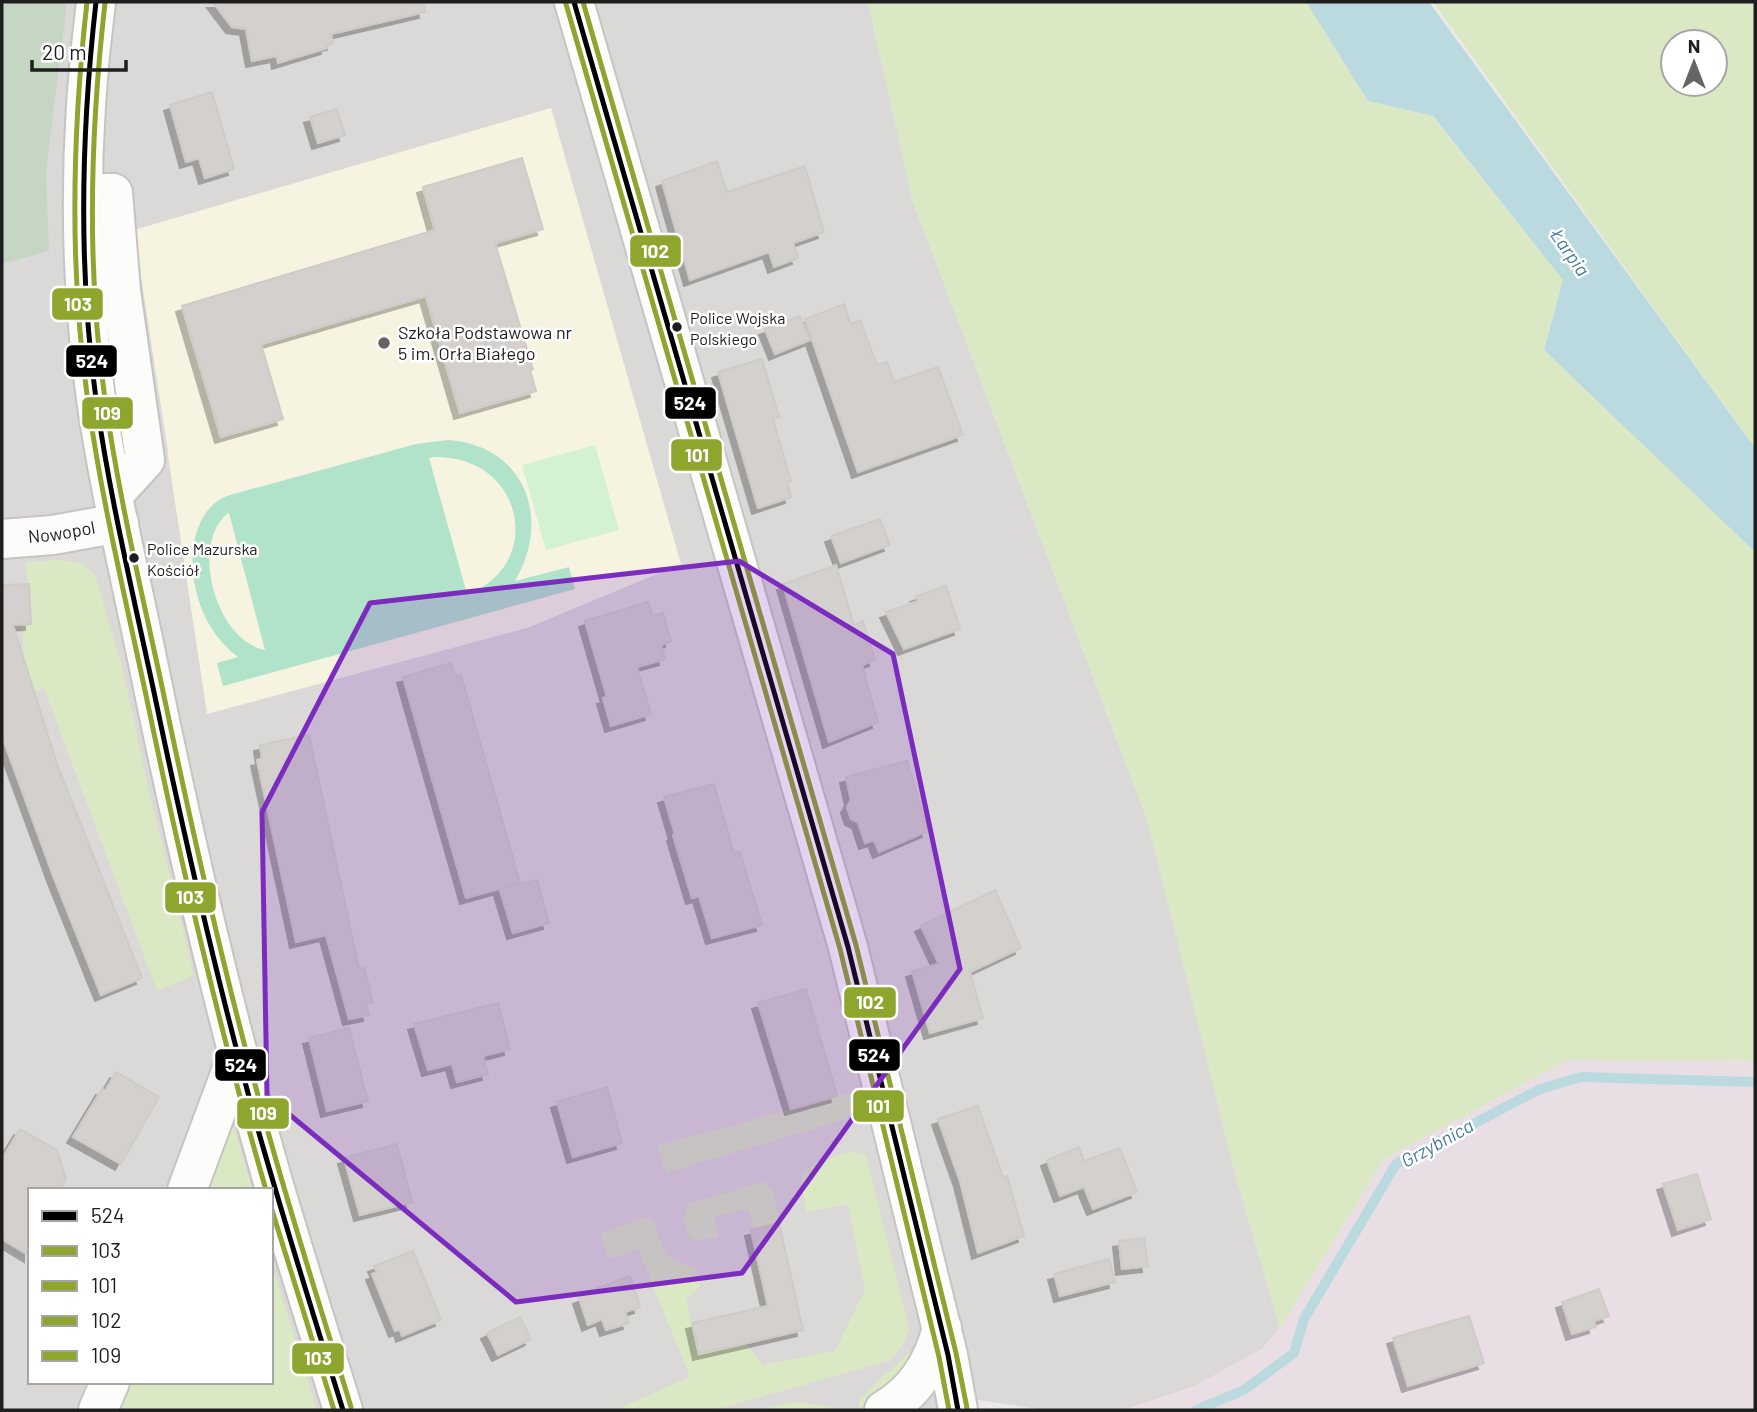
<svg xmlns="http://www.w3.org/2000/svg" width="1757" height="1412" viewBox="0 0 1757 1412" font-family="Barlow,sans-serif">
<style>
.residential{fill:#dbd9d8;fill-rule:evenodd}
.industrial{fill:#eadee5}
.education{fill:#f6f4e0}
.religious{fill:#dad9d8}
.grass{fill:#dae9c4;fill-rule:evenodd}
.cemetery{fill:#c5d7c4}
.park{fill:#d4f2d2}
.pitch{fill:#b1e3cb;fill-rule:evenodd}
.water{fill:#badae0}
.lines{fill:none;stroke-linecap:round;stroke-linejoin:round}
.stream{stroke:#badae0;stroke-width:10}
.building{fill:#d3d0cd;stroke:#cfcbc7;stroke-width:2;filter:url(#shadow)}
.minor-casing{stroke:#c5c4c2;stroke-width:42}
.minor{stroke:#fcfcfb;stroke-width:38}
.bus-1-casing{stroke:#fff;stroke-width:10}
.bus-2-casing{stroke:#fff;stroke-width:10}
.bus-3-casing{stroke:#fff;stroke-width:10}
.bus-4-casing{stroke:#fff;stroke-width:10}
.bus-5-casing{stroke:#fff;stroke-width:10}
.bus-1{stroke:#000;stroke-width:5}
.bus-2{stroke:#8ea52e;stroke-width:5}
.bus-3{stroke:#8ea52e;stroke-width:5}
.bus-4{stroke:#8ea52e;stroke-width:5}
.bus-5{stroke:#8ea52e;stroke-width:5}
.marked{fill:#7b2cbf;fill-opacity:0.2;stroke:#7b2cbf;stroke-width:5;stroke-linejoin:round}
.bus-dot{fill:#1e1e1e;stroke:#fff;stroke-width:2.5}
.poi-dot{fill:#666564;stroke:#fff;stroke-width:2.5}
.labels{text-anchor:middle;stroke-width:5;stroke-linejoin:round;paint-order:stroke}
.bus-label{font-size:16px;fill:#1e1e1e;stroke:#fff;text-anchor:start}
.poi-label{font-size:18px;fill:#1e1e1e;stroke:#fff;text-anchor:start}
.street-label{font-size:18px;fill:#1e1e1e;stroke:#fff}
.water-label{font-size:19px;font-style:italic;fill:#477ba5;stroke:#fff}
.line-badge{stroke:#fff;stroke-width:2.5}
.badge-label{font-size:19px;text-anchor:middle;font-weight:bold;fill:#fff}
</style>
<defs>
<filter id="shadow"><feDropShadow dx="-6" dy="6" stdDeviation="0" flood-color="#0004"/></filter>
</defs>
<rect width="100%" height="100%" fill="#ece9e6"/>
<!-- residential -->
<g class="residential">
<path d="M2,2H563L964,1410H2ZM30,1190H271V1382H30Z"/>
<polygon points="593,2 868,2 913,202 1148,822 1236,1177 1280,1328 1262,1349 1193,1387 1124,1410 1045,1410 972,1399"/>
</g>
<!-- industrial -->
<polygon class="industrial" points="1568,1060 1755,1061 1755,1410 1124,1410 1193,1387 1262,1349 1280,1328 1384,1159"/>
<!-- education -->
<polygon class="education" points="551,108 681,564 527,628 207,714 134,230"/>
<!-- religious -->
<g class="religious">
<polygon points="131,2 528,2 542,69 534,81 129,204 119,112 121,61"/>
<polygon points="140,272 168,452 150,473 122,292"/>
</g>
<!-- grass -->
<g class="grass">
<polygon points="868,2 1306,2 1368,101 1432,116 1563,280 1544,350 1755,552 1755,1061 1568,1060 1384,1159 1280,1328 1236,1177 1148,822 913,202"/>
<path d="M1433,2H1755V448ZM1673,42H1715V84H1673Z"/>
<polygon points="62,560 81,563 95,575 123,671 149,791 194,975 157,991 44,688 34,692 24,660 22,624 31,623 26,562"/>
<path d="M851,1093C854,1104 854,1110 846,1119L666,1173L657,1146Z"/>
<polygon points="230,1127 234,1127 252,1190 202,1190"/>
<polygon points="850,1152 866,1155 909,1330 903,1346 888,1361 714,1410 615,1410 690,1377 638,1249 609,1259 600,1233 644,1218 653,1220 666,1255 696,1269 700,1286 686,1299 699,1354 746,1344 763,1365 835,1351 865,1290 848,1204 807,1212 801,1183 802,1174 815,1163"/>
<polygon points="765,1182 774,1192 779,1223 754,1229 748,1209 714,1217 718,1237 697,1241 689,1237 683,1217 689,1203"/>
<polygon points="271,1272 275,1274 317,1410 115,1410 128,1382 271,1382"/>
<polygon points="919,1344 918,1358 878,1402 859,1407 860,1398"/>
<polygon points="796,1402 828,1407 833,1410 751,1410"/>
</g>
<!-- cemetery -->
<polygon class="cemetery" points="2,2 67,2 46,171 49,251 2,264"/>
<!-- park -->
<polygon class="park" points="595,445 619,530 546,550 522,465"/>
<!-- pitch -->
<path class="pitch" d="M448,440C525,445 552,519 515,581L569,567L575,589L223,686L217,663L238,657C218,642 203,619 197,594C187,560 192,507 230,495L416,444ZM436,457C526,457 544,567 467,594L429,458ZM228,513H229L265,650C216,641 189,544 228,513Z"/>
<!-- water -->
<polygon class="water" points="1306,2 1429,2 1755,448 1755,552 1544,350 1563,280 1433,116 1368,101"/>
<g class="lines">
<!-- stream -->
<polyline class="stream" points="1196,1410 1244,1390 1294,1353 1304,1319 1396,1164 1540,1089 1581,1077 1755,1082"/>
</g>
<!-- building -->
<g class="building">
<polygon points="213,2 423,2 425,12 331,34 333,44 327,45 327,48 278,63 277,56 252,61 246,29 232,27"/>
<polygon points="212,92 234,169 205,178 199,158 186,162 170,105"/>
<polygon points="337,109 345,135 318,143 310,117"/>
<polygon points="522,158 543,229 495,243 533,369 530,370 536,391 460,413 426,296 261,344 283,419 221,437 182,306 435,230 423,187"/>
<polygon points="717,161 727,192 805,166 824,232 793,243 798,258 774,267 769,252 690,280 662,181"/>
<polygon points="844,304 851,324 860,320 877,365 887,362 894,382 938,367 963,435 858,472 805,319"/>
<polygon points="800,316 810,340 775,354 765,329"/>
<polygon points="762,359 779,417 773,419 791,481 787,482 791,497 758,508 718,372"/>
<polygon points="880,519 890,545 841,563 831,536"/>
<polygon points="836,565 854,625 863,621 875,660 862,665 878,722 829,742 783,584"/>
<polygon points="29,584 31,624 13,625 58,767 142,978 101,995 54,878 2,736 2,585"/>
<polygon points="946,586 960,629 904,649 886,612 918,601 916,596"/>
<polygon points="648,602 653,616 663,613 671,641 661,645 665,659 637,667 651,714 611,726 603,698 607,697 585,621"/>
<polygon points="451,663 455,676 461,675 520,883 466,898 403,677"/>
<polygon points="309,735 359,969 364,968 373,1002 366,1004 369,1015 349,1019 326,935 296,942 257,760 262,759 260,745"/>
<polygon points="907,761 928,831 879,852 874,840 865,843 858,822 851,819 847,807 851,800 846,777"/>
<polygon points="714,784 734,853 740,852 762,925 712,938 699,896 692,898 673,835 675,834 664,797"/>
<polygon points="537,880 549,923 513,933 500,890"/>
<polygon points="995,890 1021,948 970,972 983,1018 930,1033 912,971 939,964 921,926"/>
<polygon points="806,989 837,1096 791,1109 758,1003"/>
<polygon points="498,1003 510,1049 483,1056 488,1074 457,1082 452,1064 428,1070 414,1024"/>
<polygon points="349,1028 368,1101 327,1111 309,1038"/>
<polygon points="116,1072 159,1097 121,1164 73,1137 102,1089 105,1091"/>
<polygon points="607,1087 622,1143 573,1157 557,1102"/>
<polygon points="978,1106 1003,1177 1007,1176 1024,1236 978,1253 960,1181 938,1119"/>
<polygon points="20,1129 57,1150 66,1179 60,1190 30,1190 30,1256 2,1239 2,1159"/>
<polygon points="397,1144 412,1202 360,1215 344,1158"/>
<polygon points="1079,1147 1084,1161 1120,1148 1137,1192 1093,1209 1084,1187 1060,1196 1047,1160"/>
<polygon points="1697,1174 1711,1219 1678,1230 1663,1184"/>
<polygon points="779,1223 803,1330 699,1354 692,1323 768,1306 751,1230"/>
<polygon points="1144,1238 1148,1266 1122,1269 1119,1241"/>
<polygon points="413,1251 441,1320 402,1336 400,1329 395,1331 372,1274 377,1272 374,1266"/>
<polygon points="1109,1259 1115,1282 1060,1296 1054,1274"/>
<polygon points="630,1276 640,1307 625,1312 629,1323 606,1330 602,1319 588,1325 579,1298 591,1293 590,1291"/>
<polygon points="1599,1289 1609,1316 1594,1321 1595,1327 1572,1334 1562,1302"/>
<polygon points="1469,1316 1484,1363 1408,1386 1393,1338"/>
<polygon points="520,1317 531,1339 498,1355 487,1333"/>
</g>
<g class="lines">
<defs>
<g id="minor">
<path d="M96,2C79,133 78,267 96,399C109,489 131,579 149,668C184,838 223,1008 271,1175C294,1254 319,1332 343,1410"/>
<polyline points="574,2 848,947 948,1355 958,1410"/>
<polyline points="83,193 113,193 121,291 145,460 113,495"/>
<path id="s1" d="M2,539L53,535L119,523"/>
<polyline points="187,1190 238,1053"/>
<polyline points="98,1410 110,1382"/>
<path d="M884,1410C916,1392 933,1363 942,1328"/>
</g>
</defs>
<!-- minor casing -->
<use href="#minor" class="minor-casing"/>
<!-- minor -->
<use href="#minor" class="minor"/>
<defs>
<g id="bus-1">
<path d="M96,2C81,134 78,267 96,399C110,499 134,598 155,697C184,836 216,975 253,1112C281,1212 312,1311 343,1410"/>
<polyline points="574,2 848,947 948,1355 958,1410"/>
</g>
<g id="bus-2">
<path d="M87,2C72,135 69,269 88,402C102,502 126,601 147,700C181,864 219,1028 266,1190"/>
<polyline points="271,1207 334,1410"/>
</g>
<polyline id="bus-3" points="566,4 840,949 939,1357 949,1410"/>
<polyline id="bus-4" points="583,2 856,945 956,1353 967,1408"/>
<path id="bus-5" d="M105,3C90,135 86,267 105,399C119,499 143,597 164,696C193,835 224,973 262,1110C289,1210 321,1309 351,1407"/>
</defs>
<!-- bus-1 casing -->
<use href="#bus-1" class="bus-1-casing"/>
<!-- bus-2 casing -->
<use href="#bus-2" class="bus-2-casing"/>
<!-- bus-3 casing -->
<use href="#bus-3" class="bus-3-casing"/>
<!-- bus-4 casing -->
<use href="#bus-4" class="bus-4-casing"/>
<!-- bus-5 casing -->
<use href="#bus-5" class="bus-5-casing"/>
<!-- bus-1 -->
<use href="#bus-1" class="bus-1"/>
<!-- bus-2 -->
<use href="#bus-2" class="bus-2"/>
<!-- bus-3 -->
<use href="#bus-3" class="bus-3"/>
<!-- bus-4 -->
<use href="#bus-4" class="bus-4"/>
<!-- bus-5 -->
<use href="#bus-5" class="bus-5"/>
</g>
<!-- marked area -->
<path class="marked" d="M739,561L893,654L960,969L742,1273L516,1302L267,1096L262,812L370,603Z"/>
<!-- markers -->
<g class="bus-dot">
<circle cx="677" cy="327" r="6"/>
<circle cx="134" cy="558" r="6"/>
</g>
<circle class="poi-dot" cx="384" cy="343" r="7"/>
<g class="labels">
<!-- bus labels -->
<g class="bus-label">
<text x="690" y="324">Police Wojska<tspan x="690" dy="21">Polskiego</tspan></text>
<text x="147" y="555">Police Mazurska<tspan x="147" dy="21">Kościół</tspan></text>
</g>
<!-- poi labels -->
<g class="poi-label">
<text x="398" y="339">Szkoła Podstawowa nr<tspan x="398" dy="21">5 im. Orła Białego</tspan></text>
</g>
<!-- street labels -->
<g class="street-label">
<text dy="6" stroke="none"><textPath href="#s1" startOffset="60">Nowopol</textPath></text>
</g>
<!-- water labels -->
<g class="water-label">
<text transform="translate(1570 252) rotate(55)" y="7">Łarpia</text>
<text transform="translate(1437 1143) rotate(-29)" y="7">Grzybnica</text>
</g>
</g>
<g class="line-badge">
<rect x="629" y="234" width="53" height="34" rx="7" fill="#8ea52e"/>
<rect x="51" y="287" width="53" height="34" rx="7" fill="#8ea52e"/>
<rect x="65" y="344" width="53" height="34" rx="7" fill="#000"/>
<rect x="664" y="386" width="53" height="34" rx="7" fill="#000"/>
<rect x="81" y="396" width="53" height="34" rx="7" fill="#8ea52e"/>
<rect x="670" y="438" width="53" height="34" rx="7" fill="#8ea52e"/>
<rect x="164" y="881" width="53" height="33" rx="7" fill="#8ea52e"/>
<rect x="843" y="986" width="54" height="33" rx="7" fill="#8ea52e"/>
<rect x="848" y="1038" width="53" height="34" rx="7" fill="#000"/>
<rect x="214" y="1048" width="53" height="34" rx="7" fill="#000"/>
<rect x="852" y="1089" width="53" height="34" rx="7" fill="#8ea52e"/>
<rect x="236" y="1097" width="54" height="33" rx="7" fill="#8ea52e"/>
<rect x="291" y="1342" width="54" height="33" rx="7" fill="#8ea52e"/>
</g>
<g class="badge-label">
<text x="655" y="258">102</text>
<text x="78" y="311">103</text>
<text x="92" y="368">524</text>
<text x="690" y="410">524</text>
<text x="107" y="420">109</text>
<text x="697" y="462">101</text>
<text x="190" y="904">103</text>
<text x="870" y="1009">102</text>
<text x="874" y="1062">524</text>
<text x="241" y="1072">524</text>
<text x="878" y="1113">101</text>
<text x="263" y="1120">109</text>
<text x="318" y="1365">103</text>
</g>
<!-- border -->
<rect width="1757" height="1412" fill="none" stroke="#1e1e1e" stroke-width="7"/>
<!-- legend -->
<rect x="28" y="1188" width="245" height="196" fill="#ffffff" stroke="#a5a5a5" stroke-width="2"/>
<rect x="42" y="1211" width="35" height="10" fill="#000000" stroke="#a5a5a5" stroke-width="2"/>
<text x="91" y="1223" font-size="21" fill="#1e1e1e">524</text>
<rect x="42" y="1246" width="35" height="10" fill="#8ea52e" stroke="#a5a5a5" stroke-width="2"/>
<text x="91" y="1258" font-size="21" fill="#1e1e1e">103</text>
<rect x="42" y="1281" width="35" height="10" fill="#8ea52e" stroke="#a5a5a5" stroke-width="2"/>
<text x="91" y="1293" font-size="21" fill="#1e1e1e">101</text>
<rect x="42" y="1316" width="35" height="10" fill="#8ea52e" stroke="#a5a5a5" stroke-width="2"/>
<text x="91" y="1328" font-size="21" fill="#1e1e1e">102</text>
<rect x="42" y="1351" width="35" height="10" fill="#8ea52e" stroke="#a5a5a5" stroke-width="2"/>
<text x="91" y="1363" font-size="21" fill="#1e1e1e">109</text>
<!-- north arrow -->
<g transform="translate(1694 63)"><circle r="33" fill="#ffffff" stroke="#a5a5a5" stroke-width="2"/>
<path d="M0-5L12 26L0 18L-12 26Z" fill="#666564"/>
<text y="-10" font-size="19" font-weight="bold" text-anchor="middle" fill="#1e1e1e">N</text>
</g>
<!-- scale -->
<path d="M32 60v10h94v-10" fill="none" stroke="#1e1e1e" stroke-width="3.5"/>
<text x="42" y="60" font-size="21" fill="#1e1e1e" stroke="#ffffff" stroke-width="5" paint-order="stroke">20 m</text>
</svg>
